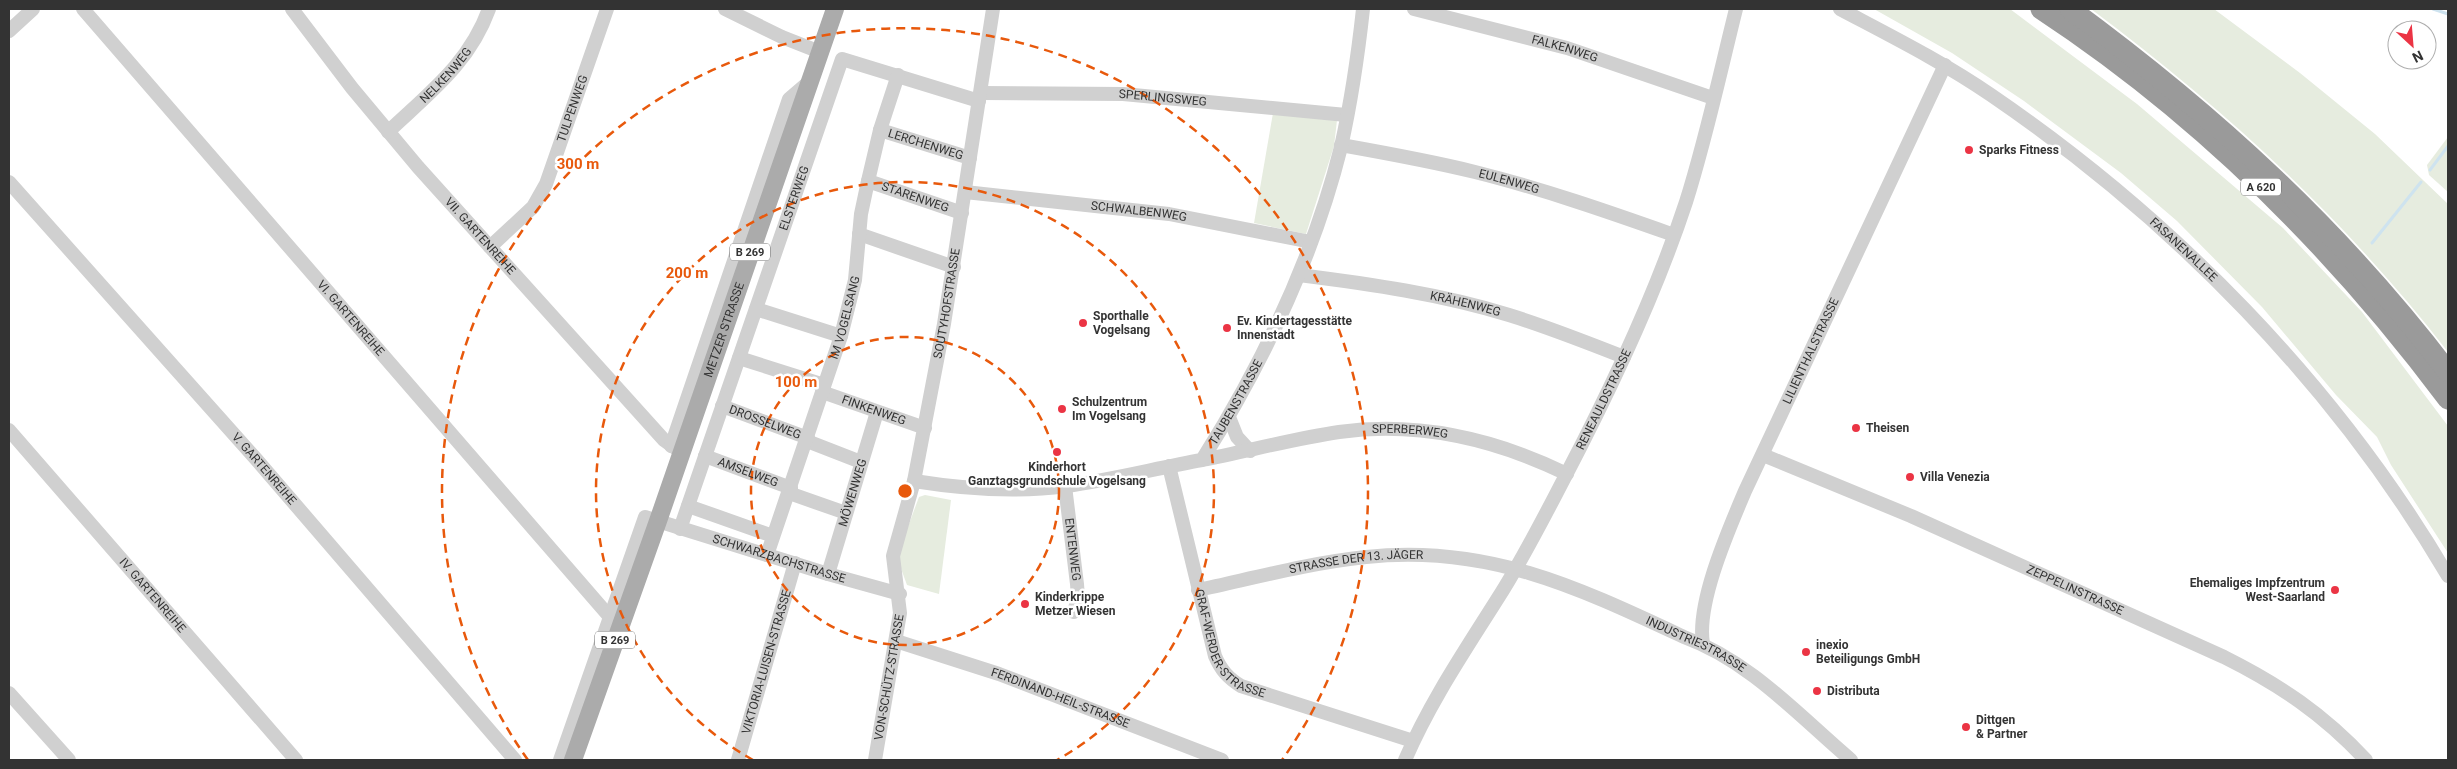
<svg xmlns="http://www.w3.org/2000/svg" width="2457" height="769" viewBox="0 0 2457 769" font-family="Roboto,sans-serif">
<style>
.green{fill:#e6ecdf}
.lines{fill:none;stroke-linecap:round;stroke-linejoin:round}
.stream{stroke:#cee3ef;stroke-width:3}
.minor{stroke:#d0d0d0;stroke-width:14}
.major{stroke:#ababab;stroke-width:18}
.highway{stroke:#9a9a9a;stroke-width:21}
.ring{fill:none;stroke:#e8590c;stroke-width:2.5;stroke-dasharray:9 6}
.poi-dot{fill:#eb3444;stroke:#fff;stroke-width:2}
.labels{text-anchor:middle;stroke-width:5;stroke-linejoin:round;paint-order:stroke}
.shield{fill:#fff;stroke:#707070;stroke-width:1}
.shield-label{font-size:11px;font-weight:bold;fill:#333}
.street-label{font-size:12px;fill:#333;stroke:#fff}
.poi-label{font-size:12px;font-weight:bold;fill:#333;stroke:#fff;text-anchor:start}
.centre{fill:#e8590c;stroke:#fff;stroke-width:2.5}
.ring-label{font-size:15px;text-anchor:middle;font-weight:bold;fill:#e8590c;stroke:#fff;stroke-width:5;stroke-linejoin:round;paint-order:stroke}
</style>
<rect width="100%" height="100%" fill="#fff"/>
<!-- green -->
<g class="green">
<polygon points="1874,9 2010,9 2137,104 2283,228 2362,312 2448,426 2448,553 2391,465 2377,437 2336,395 2262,307 2177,221 2121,173 2024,101 1952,53"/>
<path d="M2091,9H2214L2300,73L2375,134L2448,204V352C2344,218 2226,110 2091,9Z"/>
<polygon points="1273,113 1337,120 1334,146 1306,234 1254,223"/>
<polygon points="2448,137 2448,192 2429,175 2427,165"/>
<polygon points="925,495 951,500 939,594 907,585 899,563 900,548 919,497"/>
</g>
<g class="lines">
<!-- stream -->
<g class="stream">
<polyline points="2433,9 2448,14"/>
<polyline points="2430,170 2448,146"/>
<polyline points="2372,243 2421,182"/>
</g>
<!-- minor -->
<g class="minor">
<path id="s1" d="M83,9L609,616L620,624"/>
<path id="s2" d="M292,9L352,88L418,167L664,440L681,452"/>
<polyline points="725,9 782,37 820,52"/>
<path id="s3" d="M1414,9L1567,48L1713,98"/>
<path id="s4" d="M1840,9C1891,36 1943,62 1991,95C2174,220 2335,384 2448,576"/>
<polyline points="9,31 33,9"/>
<path id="s5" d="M981,93L1123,94L1346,115"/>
<path id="s6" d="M880,130L970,158"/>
<path id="s7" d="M388,132C429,93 469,64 489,9"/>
<path id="s8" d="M1341,145C1386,153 1431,161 1475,172C1543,189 1609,212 1674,235"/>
<path id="s9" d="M868,181L962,213"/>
<path id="s10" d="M9,182L256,459L515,760"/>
<path id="s11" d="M965,192L1169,214L1311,242"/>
<polyline points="859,234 954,267"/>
<path id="s12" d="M490,247L533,207L546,184L607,9"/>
<path id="s13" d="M1299,275C1370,284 1441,294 1509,315C1548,327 1586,342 1624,357"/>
<polyline points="756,309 841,336"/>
<polyline points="739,358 824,385"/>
<path id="s14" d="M822,392L925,428"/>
<path id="s15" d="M722,406L808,438"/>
<polyline points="1229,417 1237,437 1250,451"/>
<path id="s16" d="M9,430L296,760"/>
<polyline points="807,441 861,462"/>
<polyline points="671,446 789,99 810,81"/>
<path id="s17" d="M1763,455L1911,516L2224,657C2280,685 2323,714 2366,760"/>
<path id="s18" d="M705,456L791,488"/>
<path id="s19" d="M1202,460C1248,451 1293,439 1339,432C1419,421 1495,439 1567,474"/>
<path id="s20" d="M1169,466L1215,656C1221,670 1228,678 1241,686L1413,741"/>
<path id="s21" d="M914,481C964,489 1015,493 1066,486C1112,480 1157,468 1202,460C1263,363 1313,259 1341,147C1351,102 1358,55 1363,9"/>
<path id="s22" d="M1065,486L1077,584L1078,598L1074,612"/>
<polyline points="789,493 846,513"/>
<polyline points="688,506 773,536"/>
<path id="s23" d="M680,529L842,59L979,101"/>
<path id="s24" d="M767,555L841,336L855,280L861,214L868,181L880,130L898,75"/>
<path id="s25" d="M828,574L877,412"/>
<path id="s26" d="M1198,590C1254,578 1309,563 1366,557C1487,544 1577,587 1684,637C1750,661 1798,715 1851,760"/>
<path id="s27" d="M896,641L999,674L1222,760"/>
<path id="s28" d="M1703,644C1696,603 1729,529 1745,491L1945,65"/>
<polyline points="9,693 69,760"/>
<path id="s29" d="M560,760L645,517L828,574L900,594"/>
<path id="s30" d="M738,760L795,563"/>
<path id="s31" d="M875,760L900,613L893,556L914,481L944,324L993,9"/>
<path id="s32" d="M1405,760C1430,702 1464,652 1498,598C1523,559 1544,517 1566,475C1612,387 1655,296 1686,202C1706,139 1720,73 1736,9"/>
</g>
<!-- major -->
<path class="major" id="s33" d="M573,760L658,521L835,9"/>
<!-- highway -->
<g class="highway">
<path d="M2041,9C2199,113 2335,248 2448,399"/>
<path d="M2070,9C2214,115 2339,229 2448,372"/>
</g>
</g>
<!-- distance rings -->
<g class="ring">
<circle cx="905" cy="491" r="154"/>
<path d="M753 760A309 309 0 1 1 1057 760"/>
<path d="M528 760A463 463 0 1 1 1282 760"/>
</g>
<!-- markers -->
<g class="poi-dot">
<circle cx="1969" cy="150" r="5"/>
<circle cx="1083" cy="323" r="5"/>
<circle cx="1227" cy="328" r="5"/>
<circle cx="1062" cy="409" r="5"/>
<circle cx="1856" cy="428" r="5"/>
<circle cx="1057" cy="452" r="5"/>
<circle cx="1910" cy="477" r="5"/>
<circle cx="2335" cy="590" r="5"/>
<circle cx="1025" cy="604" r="5"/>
<circle cx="1806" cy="652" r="5"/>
<circle cx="1817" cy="691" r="5"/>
<circle cx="1966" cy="727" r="5"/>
</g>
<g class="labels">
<!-- shield labels -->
<g class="shield">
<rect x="2241" y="178.5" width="40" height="17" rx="4"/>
<rect x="730" y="243.5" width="40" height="17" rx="4"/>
<rect x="595" y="631.5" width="40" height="17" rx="4"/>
</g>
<g class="shield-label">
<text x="2261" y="191">A 620</text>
<text x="750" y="256">B 269</text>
<text x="615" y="644">B 269</text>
</g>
<!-- street labels -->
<g class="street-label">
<text dy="4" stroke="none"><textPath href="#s3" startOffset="156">FALKENWEG</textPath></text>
<text dy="4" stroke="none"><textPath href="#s7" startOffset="81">NELKENWEG</textPath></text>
<text dy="4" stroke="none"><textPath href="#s5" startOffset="182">SPERLINGSWEG</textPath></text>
<text dy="4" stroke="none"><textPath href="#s12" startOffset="165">TULPENWEG</textPath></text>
<text dy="4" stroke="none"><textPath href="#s6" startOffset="48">LERCHENWEG</textPath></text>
<text dy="4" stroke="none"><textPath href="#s8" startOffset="172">EULENWEG</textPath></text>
<text dy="4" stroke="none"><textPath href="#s9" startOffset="50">STARENWEG</textPath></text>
<text dy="4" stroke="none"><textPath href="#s23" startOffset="350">ELSTERWEG</textPath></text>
<text dy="4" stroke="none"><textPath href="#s11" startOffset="175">SCHWALBENWEG</textPath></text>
<text dy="4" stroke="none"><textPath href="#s2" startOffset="295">VII. GARTENREIHE</textPath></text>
<text dy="4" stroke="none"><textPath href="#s4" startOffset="421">FASANENALLEE</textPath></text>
<text dy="4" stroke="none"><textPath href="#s31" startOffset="465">SOUTYHOFSTRASSE</textPath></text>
<text dy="4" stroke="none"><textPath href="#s13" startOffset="169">KRÄHENWEG</textPath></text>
<text dy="4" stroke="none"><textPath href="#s1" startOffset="409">VI. GARTENREIHE</textPath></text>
<text dy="4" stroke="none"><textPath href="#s24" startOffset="250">IM VOGELSANG</textPath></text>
<text dy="4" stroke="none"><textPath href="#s33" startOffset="456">METZER STRASSE</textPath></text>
<text dy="4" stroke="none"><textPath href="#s28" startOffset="315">LILIENTHALSTRASSE</textPath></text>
<text dy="4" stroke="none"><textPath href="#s32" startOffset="412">RENEAULDSTRASSE</textPath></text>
<text dy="4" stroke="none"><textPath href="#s21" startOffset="358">TAUBENSTRASSE</textPath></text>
<text dy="4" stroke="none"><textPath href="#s14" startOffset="55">FINKENWEG</textPath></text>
<text dy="4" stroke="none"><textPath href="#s15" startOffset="46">DROSSELWEG</textPath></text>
<text dy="4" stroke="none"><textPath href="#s19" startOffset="211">SPERBERWEG</textPath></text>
<text dy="4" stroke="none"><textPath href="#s10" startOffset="384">V. GARTENREIHE</textPath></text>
<text dy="4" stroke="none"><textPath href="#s18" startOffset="46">AMSELWEG</textPath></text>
<text dy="4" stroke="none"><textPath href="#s25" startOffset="85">MÖWENWEG</textPath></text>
<text dy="4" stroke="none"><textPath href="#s22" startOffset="64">ENTENWEG</textPath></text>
<text dy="4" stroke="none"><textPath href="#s29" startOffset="398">SCHWARZBACHSTRASSE</textPath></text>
<text dy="4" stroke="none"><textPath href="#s26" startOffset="161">STRASSE DER 13. JÄGER</textPath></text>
<text dy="4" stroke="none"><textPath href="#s17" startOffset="340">ZEPPELINSTRASSE</textPath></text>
<text dy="4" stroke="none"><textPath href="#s16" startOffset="219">IV. GARTENREIHE</textPath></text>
<text dy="4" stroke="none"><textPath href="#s20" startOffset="194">GRAF-WERDER-STRASSE</textPath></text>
<text dy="4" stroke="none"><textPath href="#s26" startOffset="518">INDUSTRIESTRASSE</textPath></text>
<text dy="4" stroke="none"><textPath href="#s30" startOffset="102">VIKTORIA-LUISEN-STRASSE</textPath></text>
<text dy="4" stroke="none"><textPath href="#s31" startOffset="84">VON-SCHÜTZ-STRASSE</textPath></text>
<text dy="4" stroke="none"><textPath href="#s27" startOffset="174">FERDINAND-HEIL-STRASSE</textPath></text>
</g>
<!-- poi labels -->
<g class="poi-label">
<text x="1979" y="154">Sparks Fitness</text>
<text x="1093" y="320">Sporthalle<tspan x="1093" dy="14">Vogelsang</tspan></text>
<text x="1237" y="325">Ev. Kindertagesstätte<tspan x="1237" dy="14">Innenstadt</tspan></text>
<text x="1072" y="406">Schulzentrum<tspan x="1072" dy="14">Im Vogelsang</tspan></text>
<text x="1866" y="432">Theisen</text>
<text x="1057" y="471" text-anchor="middle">Kinderhort<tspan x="1057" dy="14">Ganztagsgrundschule Vogelsang</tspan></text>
<text x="1920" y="481">Villa Venezia</text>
<text x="2325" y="587" text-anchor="end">Ehemaliges Impfzentrum<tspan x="2325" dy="14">West-Saarland</tspan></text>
<text x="1035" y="601">Kinderkrippe<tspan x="1035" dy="14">Metzer Wiesen</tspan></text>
<text x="1816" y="649">inexio<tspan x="1816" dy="14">Beteiligungs GmbH</tspan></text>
<text x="1827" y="695">Distributa</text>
<text x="1976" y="724">Dittgen<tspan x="1976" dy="14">&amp; Partner</tspan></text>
</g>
</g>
<circle cx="905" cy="491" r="8" class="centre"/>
<g class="ring-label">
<text x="578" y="169">300 m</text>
<text x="687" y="278">200 m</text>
<text x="796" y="387">100 m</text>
</g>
<!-- border -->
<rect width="2457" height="769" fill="none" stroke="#333333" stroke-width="20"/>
<!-- north arrow -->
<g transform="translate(2412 45) rotate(154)"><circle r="24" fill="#ffffff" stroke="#adadad"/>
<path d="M0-4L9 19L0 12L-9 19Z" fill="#eb3444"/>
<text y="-8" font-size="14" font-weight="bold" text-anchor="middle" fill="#333333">N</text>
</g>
</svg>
